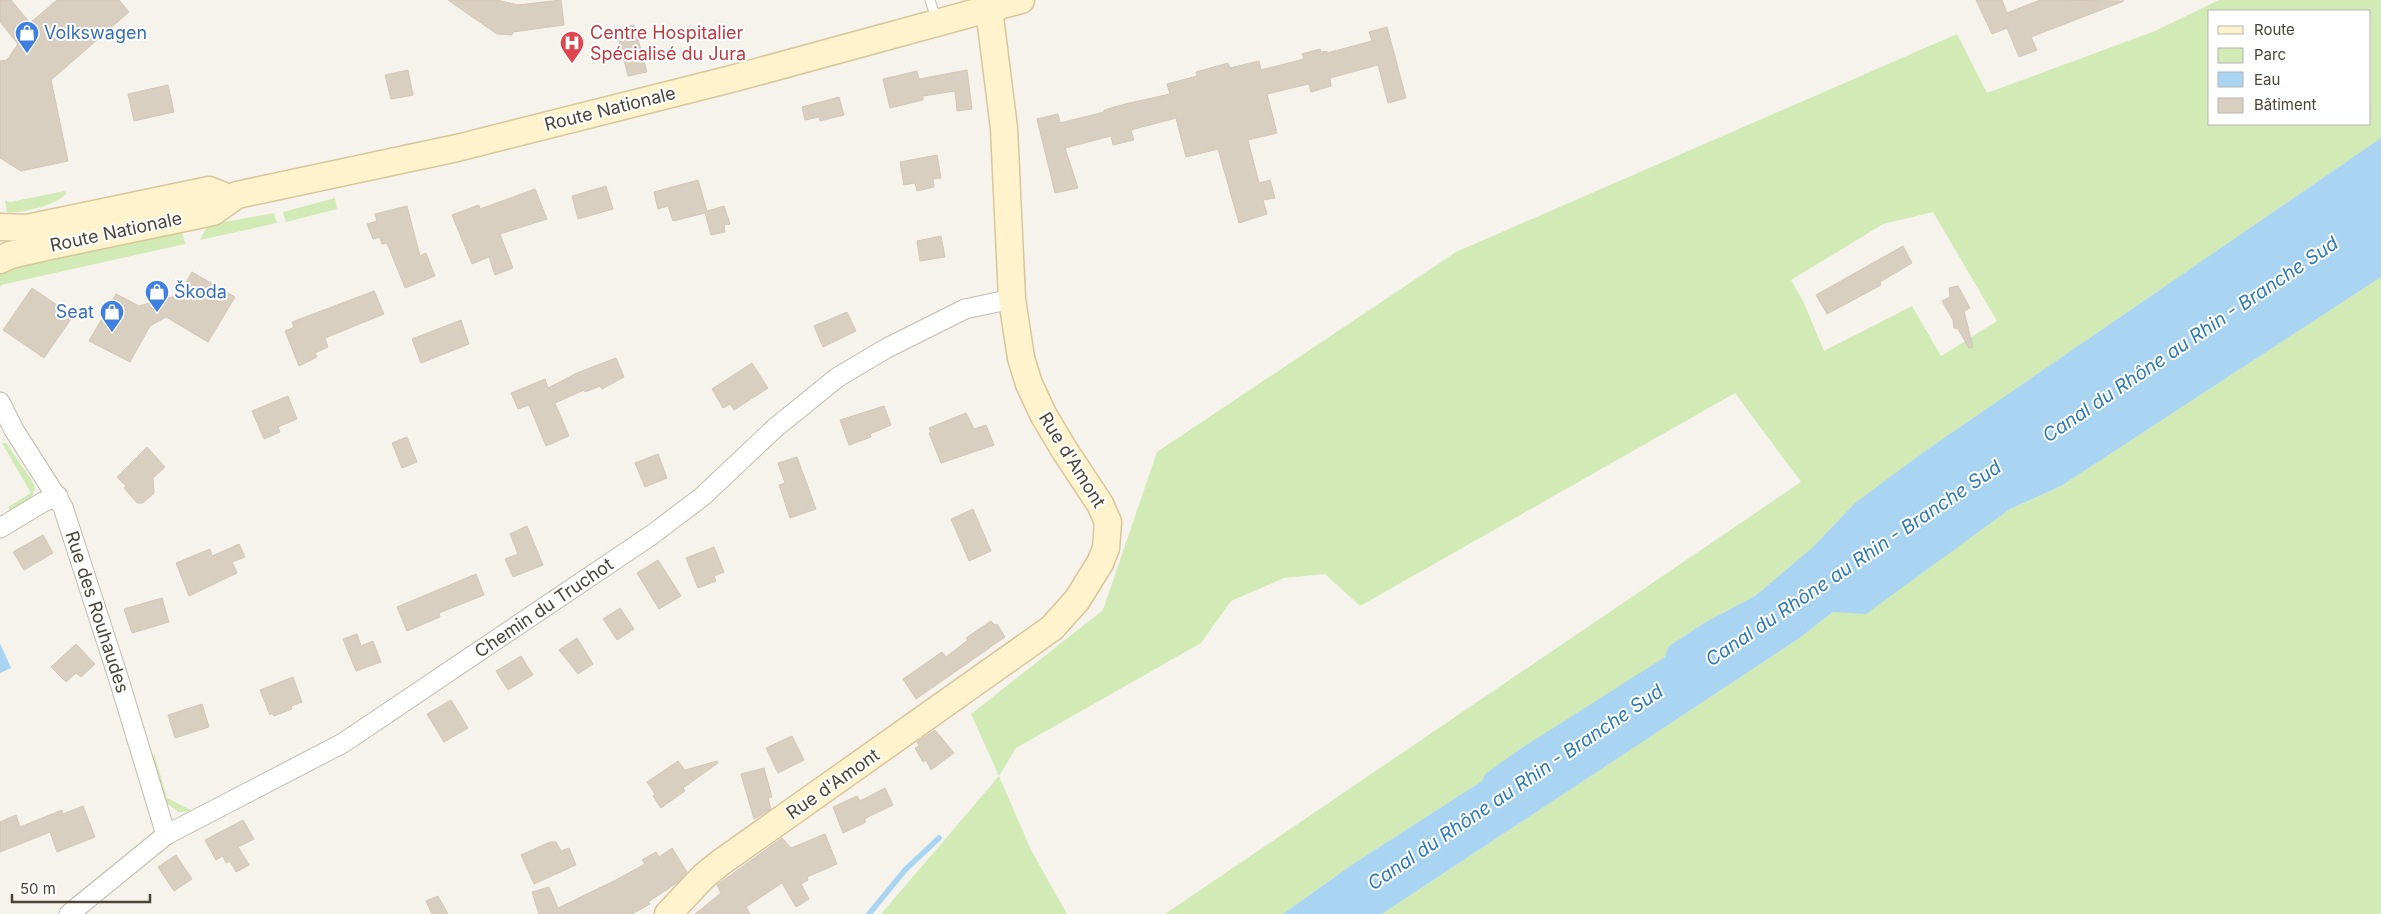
<svg xmlns="http://www.w3.org/2000/svg" width="2381" height="914" viewBox="0 0 2381 914" font-family="Inter,sans-serif">
<style>
.green{fill:#d2eab5;fill-rule:evenodd}
.water{fill:#a9d4f2}
.lines{fill:none;stroke-linecap:round;stroke-linejoin:round}
.stream{stroke:#a9d4f2;stroke-width:5.5}
.building{fill:#d8cfc1;stroke:#d3c7b4}
.lane-casing{stroke:#c2bbae;stroke-width:11}
.street-casing{stroke:#c2bbae;stroke-width:21}
.secondary-casing{stroke:#d6c79b;stroke-width:29}
.lane{stroke:#fff;stroke-width:9}
.street{stroke:#fff;stroke-width:19}
.secondary{stroke:#fff3cd;stroke-width:26}
.labels{text-anchor:middle;stroke-width:4;stroke-linejoin:round;paint-order:stroke}
.shop-label{font-size:18px;fill:#366cbe;stroke:#fff;text-anchor:start}
.health-label{font-size:18px;fill:#be3a42;stroke:#fff;text-anchor:start}
.street-label{font-size:18px;fill:#4b4439;stroke:#fff}
.water-label{font-size:19px;font-style:italic;fill:#2e7ab2;stroke:#fff}
</style>
<rect width="100%" height="100%" fill="#f6f3ec"/>
<!-- green -->
<g class="green">
<path d="M2219,0H2381V138L1925,451L1855,503L1813,547L1755,596L1704,623L1669,646L1666,657L1520,749L1485,774L1482,781L1353,864L1283,914H1165L1801,482L1735,393L1360,606L1325,574L1284,578L1231,601L1201,643L1016,748L999,776L1031,850L1067,914H881L999,776L971,714L1103,610L1157,452L1456,252L1957,34L1987,93L2155,31ZM2210,11H2370V124H2210ZM1933,212L1997,321L1941,356L1912,306L1824,351L1803,301L1791,280L1883,224Z"/>
<path d="M65,191L66,194C56,205 22,214 7,212L5,200L10,202Z"/>
<polygon points="335,198 337,209 286,222 283,212"/>
<polygon points="274,213 277,223 200,240 208,225"/>
<polygon points="182,231 185,244 1,285 0,287 0,273 15,267"/>
<polygon points="2381,277 2381,914 1382,914 1798,639 1833,612 1866,613 2010,509 2061,486"/>
<polygon points="2,443 6,443 31,479 35,488 31,499 11,511 8,507 31,493"/>
<polygon points="154,753 167,798 193,811 178,812 165,802 152,760"/>
</g>
<!-- water -->
<g class="water">
<polygon points="2381,138 2381,277 2061,486 2010,509 1866,614 1833,612 1798,639 1382,914 1283,914 1353,864 1482,781 1485,774 1520,749 1665,657 1669,646 1704,623 1755,596 1813,547 1855,503 1925,451"/>
<polygon points="0,643 11,668 0,673"/>
</g>
<g class="lines">
<!-- stream -->
<polyline class="stream" points="869,914 905,870 939,838"/>
</g>
<!-- building -->
<g class="building">
<polygon points="0,0 11,0 30,23 57,0 119,0 129,12 51,80 68,161 21,171 0,158 0,61 7,60 18,44 0,22"/>
<polygon points="448,0 497,0 518,5 561,0 564,25 513,32 512,35 497,34"/>
<polygon points="1976,0 2002,0 2007,13 2040,0 2124,1 2031,37 2037,50 2019,57 2007,28 1992,34"/>
<polygon points="634,25 647,72 628,76 616,29"/>
<polygon points="1387,27 1406,98 1388,103 1378,65 1330,78 1331,86 1311,92 1309,84 1267,94 1277,133 1248,140 1259,183 1270,180 1275,198 1263,200 1267,214 1239,223 1218,149 1186,157 1176,118 1131,130 1134,140 1113,145 1111,136 1065,148 1078,188 1055,193 1037,119 1058,114 1060,123 1104,112 1104,110 1125,104 1170,94 1167,84 1197,76 1196,72 1228,63 1230,68 1259,61 1261,70 1304,59 1302,54 1320,49 1321,52 1327,51 1327,53 1372,41 1369,32"/>
<polygon points="408,70 413,95 391,99 385,75"/>
<polygon points="967,70 972,109 957,111 955,91 923,96 923,100 890,108 883,79 917,71 919,79"/>
<polygon points="168,85 174,112 134,121 128,94"/>
<polygon points="839,97 844,115 820,121 819,117 805,120 802,107"/>
<polygon points="937,155 941,178 933,179 934,187 917,191 915,183 904,185 900,162"/>
<polygon points="698,180 707,211 724,206 730,224 724,225 725,232 711,235 705,213 673,221 668,206 658,209 654,192"/>
<polygon points="606,186 613,209 578,219 572,196"/>
<polygon points="535,189 547,219 500,234 513,268 495,275 489,257 472,264 452,215 479,205 480,209"/>
<polygon points="407,206 420,256 426,253 435,276 405,288 387,243 382,244 380,237 373,239 367,224 377,221 375,214"/>
<polygon points="941,236 945,257 920,261 917,241"/>
<polygon points="1903,246 1912,263 1880,282 1881,285 1827,314 1816,295"/>
<polygon points="192,272 235,297 208,342 166,317 150,326 130,362 89,341 116,294 139,306 179,295"/>
<polygon points="1958,286 1970,308 1964,311 1973,347 1969,348 1958,329 1954,328 1953,320 1942,301 1950,297 1949,288"/>
<polygon points="32,288 73,316 44,358 3,330"/>
<polygon points="374,291 384,314 325,338 328,347 315,353 317,357 299,366 285,331 294,327 292,322"/>
<polygon points="847,312 856,331 823,347 814,326"/>
<polygon points="461,320 469,344 421,363 412,339"/>
<polygon points="616,358 624,377 602,389 600,386 585,392 584,390 555,403 569,436 546,446 529,405 518,409 511,393 545,379 548,388 577,373"/>
<polygon points="752,363 768,388 734,410 730,404 723,408 712,389"/>
<polygon points="288,396 297,419 278,427 280,432 264,439 252,411"/>
<polygon points="884,406 891,425 870,434 871,437 849,445 840,420"/>
<polygon points="966,413 974,429 986,425 994,445 941,463 929,433 931,432 929,428"/>
<polygon points="407,437 417,462 402,468 392,443"/>
<polygon points="147,447 165,467 153,478 154,493 143,503 137,503 124,488 126,486 117,477"/>
<polygon points="658,454 667,478 645,487 635,463"/>
<polygon points="797,457 816,509 790,518 779,485 785,483 778,463"/>
<polygon points="973,509 991,551 969,561 951,519"/>
<polygon points="527,526 543,565 513,577 505,559 518,554 510,534"/>
<polygon points="43,535 53,553 24,570 13,552"/>
<polygon points="239,544 245,557 232,562 237,573 189,596 176,563 210,549 212,556"/>
<polygon points="714,547 724,572 714,576 716,581 698,588 686,558"/>
<polygon points="658,560 681,596 659,609 637,573"/>
<polygon points="476,574 484,595 439,613 440,617 407,631 397,607"/>
<polygon points="162,598 169,622 132,633 124,609"/>
<polygon points="620,608 634,629 617,640 603,619"/>
<polygon points="991,621 995,625 997,624 1005,637 916,699 903,679 942,652 946,657 968,640 966,638"/>
<polygon points="357,634 361,646 373,641 381,662 356,671 343,639"/>
<polygon points="577,638 593,664 578,674 559,650"/>
<polygon points="76,644 95,664 81,677 76,673 66,682 51,667"/>
<polygon points="521,656 533,675 508,690 496,671"/>
<polygon points="293,677 302,702 291,706 292,709 274,716 272,713 270,715 260,690"/>
<polygon points="451,700 468,728 444,742 427,714"/>
<polygon points="202,704 209,727 175,738 168,715"/>
<polygon points="935,730 954,753 931,770 926,760 923,762 915,748 919,746 917,742"/>
<polygon points="792,736 804,760 778,773 766,748"/>
<polygon points="678,761 685,770 717,761 718,763 683,788 685,791 661,808 653,796 655,794 647,782"/>
<polygon points="764,768 772,797 768,798 771,809 754,819 741,774"/>
<polygon points="885,788 893,805 864,819 866,822 843,833 833,807 857,796 860,801"/>
<polygon points="83,806 95,837 57,852 50,832 0,852 0,822 16,815 20,827 62,810 63,814"/>
<polygon points="243,820 254,839 238,847 249,865 236,872 230,861 226,863 223,856 216,860 205,840"/>
<polygon points="825,834 837,864 807,877 808,880 801,884 809,899 796,907 782,883 746,907 750,914 695,914 721,893 717,885 782,838 791,848"/>
<polygon points="550,842 556,842 561,851 569,848 576,865 534,884 521,855"/>
<polygon points="672,848 687,872 677,883 648,902 650,904 632,914 539,914 532,892 549,887 558,908 616,880 645,864 642,860 656,852 659,857"/>
<polygon points="176,855 192,879 174,891 158,867"/>
<polygon points="438,896 448,914 432,914 426,901"/>
</g>
<g class="lines">
<defs>
<polyline id="lane" points="930,0 937,21"/>
<g id="street">
<polyline points="0,402 14,430 63,507 119,680 166,835"/>
<polyline points="0,528 43,502 58,496"/>
<polyline points="69,914 166,835 343,743 653,534 703,496 775,428 838,377 887,348 965,309 1012,299"/>
</g>
<g id="secondary">
<polyline points="0,227 27,228 209,190 229,198"/>
<polyline points="0,260 10,255 50,246 213,212 237,195 457,148 735,78 1021,0"/>
<polyline points="668,914 704,876 720,863 1052,628 1077,600 1100,563 1106,548 1108,522 1100,504 1065,451 1044,416 1029,384 1021,358 1012,299 1004,128 989,9"/>
</g>
</defs>
<!-- lane casing -->
<use href="#lane" class="lane-casing"/>
<!-- street casing -->
<use href="#street" class="street-casing"/>
<!-- secondary casing -->
<use href="#secondary" class="secondary-casing"/>
<!-- lane -->
<use href="#lane" class="lane"/>
<!-- street -->
<use href="#street" class="street"/>
<!-- secondary -->
<use href="#secondary" class="secondary"/>
</g>
<!-- icons -->
<defs>
<symbol id="shop-pin" viewBox="-11 -11 22 30"><path d="M0 17L-7.5 6A9.5 9.5 0 1 1 7.5 6Z" fill="#3f7fe0" stroke="#fff"/><path d="M-5-2.5h2.3a2.7 3.5 0 0 1 5.4 0H5L5.5 6h-11ZM-1.5-2.5h3a1.5 2.3 0 0 0-3 0Z" fill="#fff"/></symbol>
<symbol id="hospital-pin" viewBox="-11 -11 22 30"><path d="M0 17L-7.5 6A9.5 9.5 0 1 1 7.5 6Z" fill="#e0444e" stroke="#fff"/><path d="M-5-5h3v3.5h4V-5h3V5h-3V1.5h-4V5h-3Z" fill="#fff"/></symbol>
</defs>
<g fill-rule="evenodd">
<use href="#shop-pin" x="13" y="19" width="28" height="38"/>
<use href="#hospital-pin" x="558" y="29" width="28" height="38"/>
<use href="#shop-pin" x="143" y="278" width="28" height="38"/>
<use href="#shop-pin" x="98" y="298" width="28" height="38"/>
</g>
<g class="labels">
<!-- shop labels -->
<g class="shop-label">
<text x="44" y="39">Volkswagen</text>
<text x="174" y="298">Škoda</text>
<text x="94" y="318" text-anchor="end">Seat</text>
</g>
<!-- health labels -->
<g class="health-label">
<text x="590" y="39">Centre Hospitalier<tspan x="590" dy="21">Spécialisé du Jura</tspan></text>
</g>
<!-- street labels -->
<g class="street-label">
<text transform="translate(610 109) rotate(-14)" y="6">Route Nationale</text>
<text transform="translate(116 232) rotate(-12)" y="6">Route Nationale</text>
<text transform="translate(1072 460) rotate(58)" y="6">Rue d'Amont</text>
<text transform="translate(544 608) rotate(-34)" y="6">Chemin du Truchot</text>
<text transform="translate(97 612) rotate(72)" y="6">Rue des Rouhaudes</text>
<text transform="translate(833 784) rotate(-35)" y="6">Rue d'Amont</text>
</g>
<!-- water labels -->
<g class="water-label">
<text transform="translate(2190 339) rotate(-34)" y="7">Canal du Rhône au Rhin - Branche Sud</text>
<text transform="translate(1853 563) rotate(-34)" y="7">Canal du Rhône au Rhin - Branche Sud</text>
<text transform="translate(1515 787) rotate(-34)" y="7">Canal du Rhône au Rhin - Branche Sud</text>
</g>
</g>
<!-- legend -->
<rect x="2208" y="10" width="162" height="115" fill="#ffffff" stroke="#b7b4b0"/>
<rect x="2218" y="26" width="25" height="8" fill="#fff3cd" stroke="#b7b4b0"/>
<text x="2254" y="35" font-size="15" fill="#4b4439">Route</text>
<rect x="2218" y="48" width="25" height="15" fill="#d2eab5" stroke="#b7b4b0"/>
<text x="2254" y="60" font-size="15" fill="#4b4439">Parc</text>
<rect x="2218" y="72" width="25" height="15" fill="#a9d4f2" stroke="#b7b4b0"/>
<text x="2254" y="85" font-size="15" fill="#4b4439">Eau</text>
<rect x="2218" y="98" width="25" height="15" fill="#d8cfc1" stroke="#b7b4b0"/>
<text x="2254" y="110" font-size="15" fill="#4b4439">Bâtiment</text>
<!-- scale -->
<path d="M12 894v8h138v-8" fill="none" stroke="#4b4439" stroke-width="2.5"/>
<text x="20" y="894" font-size="15" fill="#4b4439" stroke="#ffffff" stroke-width="4" paint-order="stroke">50 m</text>
</svg>
